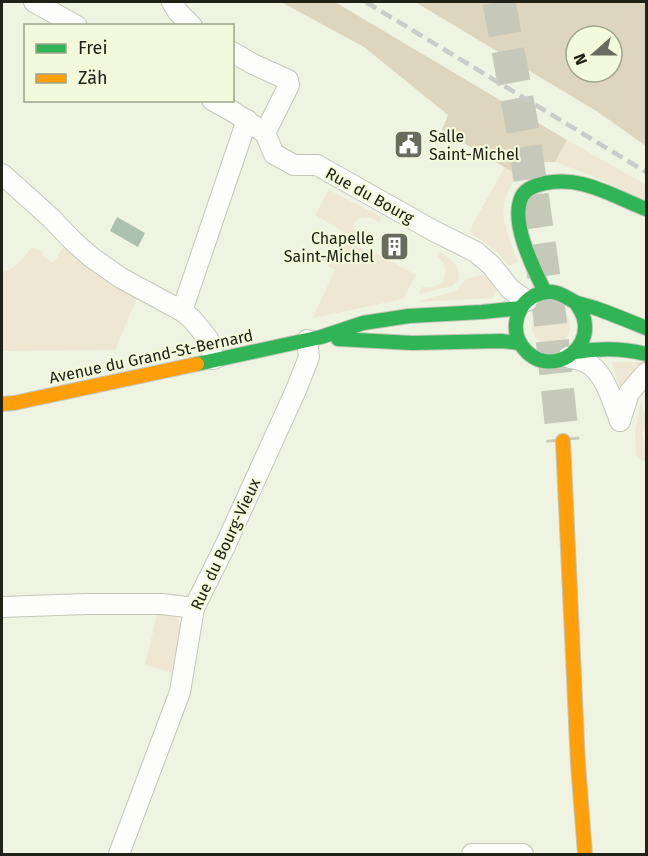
<svg xmlns="http://www.w3.org/2000/svg" width="648" height="856" viewBox="0 0 648 856" font-family="'Fira Sans',sans-serif">
<style>
.green{fill:#ede7d3}
.forest{fill:#ddd5bd;fill-rule:evenodd}
.water{fill:#abc2ae}
.lines{fill:none;stroke-linecap:round;stroke-linejoin:round}
.highway-tunnel{stroke:#c6c9b9;stroke-width:33;stroke-dasharray:33 16;stroke-linecap:butt}
.street-casing{stroke:#c4c6b9;stroke-width:22}
.fast-casing{stroke:#c4c6b9;stroke-width:16}
.slow-casing{stroke:#c4c6b9;stroke-width:16}
.street{stroke:#fdfdfb;stroke-width:20}
.fast{stroke:#30b455;stroke-width:14}
.slow{stroke:#ff9f0a;stroke-width:14}
.rail{stroke:#caccc7;stroke-width:4.5;stroke-dasharray:12 6;stroke-linecap:butt}
.labels{text-anchor:middle;stroke-width:4.5;stroke-linejoin:round;paint-order:stroke}
.poi-label{font-size:16px;fill:#202217;stroke:#f3fadb;text-anchor:start}
.street-label{font-size:16px;fill:#202217;stroke:#f3fadb}
</style>
<rect width="100%" height="100%" fill="#eff3e2"/>
<!-- green -->
<g class="green">
<polygon points="567,140 646,185 646,200 590,175 555,162"/>
<path d="M505,167L516,174C513,182 509,189 506,196C498,218 511,242 518,262L508,266L497,252L469,231Z"/>
<polygon points="329,190 381,217 379,222 370,217 358,218 353,226 357,237 353,244 366,251 368,249 416,275 403,299 313,318 335,270 328,266 344,232 315,215"/>
<path d="M64,246C85,267 112,282 137,298L115,350L2,351V272C15,270 24,257 32,247L43,252V256L51,262H54Z"/>
<path d="M440,252C453,260 469,275 451,286L419,294L422,287C431,288 436,287 443,282C447,272 447,264 438,257Z"/>
<path d="M483,275L493,282L495,281C497,289 497,292 492,298L417,302L455,291L459,288L466,279Z"/>
<circle cx="551" cy="326" r="19"/>
<polygon points="612,362 646,362 622,388 619,386"/>
<path d="M641,401L644,413L646,415V429L642,433L643,438L646,444V461C642,462 639,459 636,456L635,429Z"/>
<polygon points="158,611 170,611 178,619 182,633 180,675 145,665"/>
</g>
<!-- forest -->
<g class="forest">
<path d="M281,2H335L567,140L555,162C539,162 528,162 516,174L442,130L448,115L364,47Z"/>
<path d="M415,2H646V146L598,112ZM576,36H612V72H576Z"/>
</g>
<!-- water -->
<polygon class="water" points="117,217 145,233 138,247 110,231"/>
<g class="lines">
<!-- highway-tunnel -->
<polyline class="highway-tunnel" points="499,2 523,131 550,319 563,441"/>
<defs>
<g id="street">
<polyline points="34,2 77,26"/>
<polyline points="172,2 178,12 192,26"/>
<polyline points="232,52 253,64 288,80 289,85 265,133"/>
<polyline points="212,100 232,111 265,133 274,154 294,165 317,165 434,231 476,252 492,266 510,289 527,301"/>
<polyline points="2,174 51,218 73,241 91,257 121,278 182,311 192,319 208,339 214,359"/>
<polyline points="182,311 247,120"/>
<path d="M568,357C574,359 582,360 587,363C605,372 613,403 620,421"/>
<polyline points="620,421 629,393 646,373"/>
<polyline points="2,607 86,604 162,604 194,608"/>
<polyline points="119,854 180,692 194,608 225,546 296,390 309,357 307,340"/>
<polyline points="472,854 523,854"/>
</g>
<g id="fast">
<path d="M545,292C534,269 509,222 522,196C526,188 537,185 545,183C557,181 570,181 582,184C604,189 625,201 646,209"/>
<path d="M576,303C579,308 583,314 584,319C592,351 552,375 528,353C524,349 520,345 518,339C514,329 516,317 521,308C528,297 540,291 552,292C562,293 568,299 577,303C583,305 589,306 595,308C612,314 629,321 646,328"/>
<polyline points="338,339 412,343 501,341 520,343"/>
<path d="M575,352C599,348 622,348 646,354"/>
<polyline points="197,364 321,337 363,323 409,316 482,312 521,308"/>
</g>
<g id="slow">
<polyline points="2,404 14,403 197,364"/>
<polyline points="563,441 578,764 585,854"/>
</g>
</defs>
<!-- street casing -->
<use href="#street" class="street-casing"/>
<!-- fast casing -->
<use href="#fast" class="fast-casing"/>
<!-- slow casing -->
<use href="#slow" class="slow-casing"/>
<!-- street -->
<use href="#street" class="street"/>
<!-- fast -->
<use href="#fast" class="fast"/>
<!-- slow -->
<use href="#slow" class="slow"/>
<!-- rail -->
<polyline class="rail" points="366,2 646,172"/>
</g>
<!-- icons -->
<defs>
<symbol id="civic-square" viewBox="-11 -11 22 22"><rect x="-9" y="-9" width="18" height="18" rx="4" fill="#686b5e" stroke="#f3fadb"/><path d="M-.6-6.5H3V-4.5H.6V-3L4-1V1h2V6H-6V1h2V-1L-.6-3ZM-1.2 2.5V6h2.4V2.5Z" fill="#fff"/></symbol>
<symbol id="building-square" viewBox="-11 -11 22 22"><rect x="-9" y="-9" width="18" height="18" rx="4" fill="#686b5e" stroke="#f3fadb"/><path d="M-4-6H4V6H1V3H-1V6H-4ZM-2.5-4.3h1.7v1.8h-1.7ZM.8-4.3h1.7v1.8H.8ZM-2.5-1h1.7V.8h-1.7ZM.8-1h1.7V.8H.8Z" fill="#fff"/></symbol>
</defs>
<g fill-rule="evenodd">
<use href="#civic-square" x="392" y="128" width="33" height="33"/>
<use href="#building-square" x="378" y="230" width="33" height="33"/>
</g>
<g class="labels">
<!-- poi labels -->
<g class="poi-label">
<text x="429" y="142">Salle<tspan x="429" dy="18">Saint-Michel</tspan></text>
<text x="374" y="244" text-anchor="end">Chapelle<tspan x="374" dy="18">Saint-Michel</tspan></text>
</g>
<!-- street labels -->
<g class="street-label">
<text transform="translate(370 195) rotate(29)" y="6">Rue du Bourg</text>
<text transform="translate(151 356) rotate(-12)" y="6">Avenue du Grand-St-Bernard</text>
<text transform="translate(225 544) rotate(-65)" y="6">Rue du Bourg-Vieux</text>
</g>
</g>
<!-- border -->
<rect width="648" height="856" fill="none" stroke="#202217" stroke-width="6"/>
<!-- legend -->
<rect x="24" y="24" width="210" height="78" fill="#f3fadb" stroke="#9fa48d" stroke-width="1.5"/>
<rect x="36" y="44" width="30" height="9" fill="#30b455" stroke="#9fa48d" stroke-width="1.5"/>
<text x="78" y="54" font-size="18" fill="#202217">Frei</text>
<rect x="36" y="74" width="30" height="9" fill="#ff9f0a" stroke="#9fa48d" stroke-width="1.5"/>
<text x="78" y="84" font-size="18" fill="#202217">Zäh</text>
<!-- north arrow -->
<g transform="translate(594 54) rotate(249)"><circle r="28" fill="#f3fadb" stroke="#9fa48d" stroke-width="1.5"/>
<path d="M0-4.5L10 22L0 15L-10 22Z" fill="#686b5e"/>
<text y="-9" font-size="16" font-weight="bold" text-anchor="middle" fill="#202217">N</text>
</g>
</svg>
